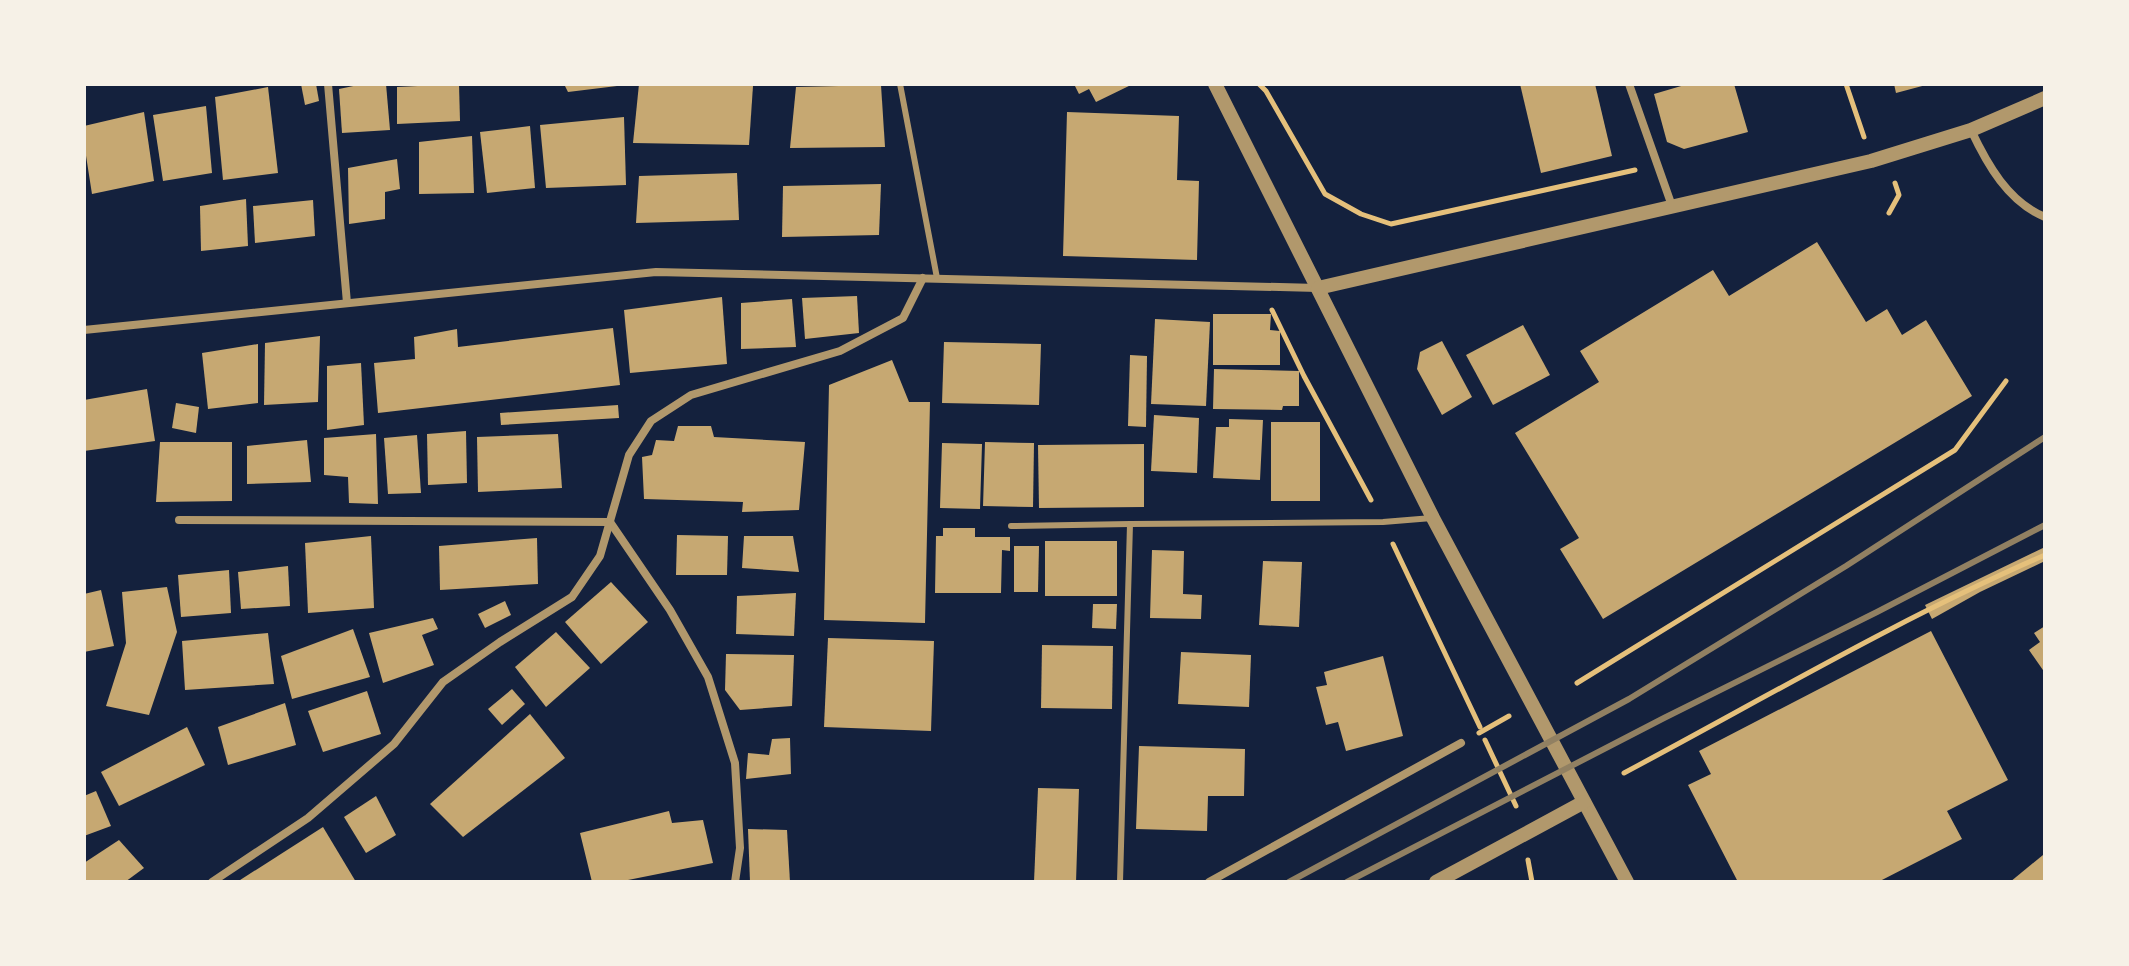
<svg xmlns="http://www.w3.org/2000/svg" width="2129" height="966" viewBox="0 0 2129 966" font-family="'Sofia Sans Condensed',sans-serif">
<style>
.building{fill:#c6a872}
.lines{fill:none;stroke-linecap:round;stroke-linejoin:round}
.path{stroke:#e5c07b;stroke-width:5}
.service{stroke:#b1986c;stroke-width:6}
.minor{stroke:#b1986c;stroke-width:8}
.tertiary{stroke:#b1986c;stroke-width:14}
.rail{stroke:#918062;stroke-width:6}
</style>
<rect width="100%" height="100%" fill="#14213d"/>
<!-- building -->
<g class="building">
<polygon points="301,84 316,84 319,101 305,105"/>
<polygon points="363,84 386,84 390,130 342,133 339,89"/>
<polygon points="459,84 460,121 397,124 397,87"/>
<polygon points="564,84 617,84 617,86 568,92"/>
<polygon points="639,84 753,86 749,145 633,143"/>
<polygon points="1074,84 1133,84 1096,102 1089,89 1079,94"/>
<polygon points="1520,84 1595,84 1612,156 1541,173"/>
<polygon points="1688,84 1734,84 1748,132 1684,149 1667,142 1654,94"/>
<polygon points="1894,84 1926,84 1926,85 1896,93"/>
<polygon points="881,85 885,147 790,148 796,87"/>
<polygon points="268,87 278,173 223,180 215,97"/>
<polygon points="206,106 212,173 163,181 153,115"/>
<polygon points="144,112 154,181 92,194 84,143 84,126"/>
<polygon points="1067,112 1179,116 1177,180 1199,181 1197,260 1063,256"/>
<polygon points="624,117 626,185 546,188 540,125"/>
<polygon points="530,126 535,188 487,193 480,132"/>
<polygon points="472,136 474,193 419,194 419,142"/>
<polygon points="397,159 400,189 385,192 385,219 349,224 348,168"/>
<polygon points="737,173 739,220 636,223 639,176"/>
<polygon points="881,184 879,235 782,237 783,186"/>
<polygon points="246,199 248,246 201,251 200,206"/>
<polygon points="313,200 315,236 255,243 253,206"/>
<polygon points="1817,242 1866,322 1887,309 1902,335 1926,320 1972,396 1603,619 1560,549 1579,538 1515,433 1599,382 1580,351 1713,270 1729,296"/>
<polygon points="857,296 859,333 805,339 802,298"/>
<polygon points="722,297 727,364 630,373 624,310"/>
<polygon points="792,299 796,347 741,349 741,303"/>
<polygon points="1213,314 1271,314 1270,330 1280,331 1280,365 1213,365"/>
<polygon points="1155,319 1210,322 1206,406 1151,404"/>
<polygon points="1523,325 1550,375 1493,405 1466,355"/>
<polygon points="613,328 620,385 378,413 374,363 415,359 414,337 457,329 458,347"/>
<polygon points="320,336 318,402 264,405 265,343"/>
<polygon points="1442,341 1472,397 1442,415 1417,369 1420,352"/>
<polygon points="944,342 1041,344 1039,405 942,403"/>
<polygon points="258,344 258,403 208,409 202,353"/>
<polygon points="1130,355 1147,356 1146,427 1128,426"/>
<polygon points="892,360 909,402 930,402 925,623 824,620 829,385"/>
<polygon points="361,363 364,425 327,430 327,366"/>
<polygon points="1214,369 1299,371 1299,406 1283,406 1282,410 1213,409"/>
<polygon points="147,389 155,441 84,451 84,400"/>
<polygon points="176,403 199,407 196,433 172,428"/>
<polygon points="618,405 619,418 501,425 500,413"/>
<polygon points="1154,415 1199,418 1197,473 1151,471"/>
<polygon points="1229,419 1263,420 1260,480 1213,478 1216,427 1229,427"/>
<rect x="1271" y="422" width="49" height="79"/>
<polygon points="678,426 711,426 714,437 805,442 799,510 742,512 743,502 644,499 642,457 652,455 656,440 674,441"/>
<polygon points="466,431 467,483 428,485 427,434"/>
<polygon points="376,434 378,504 349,503 348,477 324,475 324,438"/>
<polygon points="558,434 562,488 478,492 477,437"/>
<polygon points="417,435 421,493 388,494 384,438"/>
<polygon points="307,440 311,482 247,484 247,446"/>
<polygon points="160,442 232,442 232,501 156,502"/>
<polygon points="985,442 1034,443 1033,507 983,506"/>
<polygon points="942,443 982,444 980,509 940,508"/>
<polygon points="1144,444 1144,507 1039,508 1038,445"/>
<polygon points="943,528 975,528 975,537 1010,537 1010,551 1002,550 1001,593 935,593 936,536 943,536"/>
<polygon points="677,535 728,536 727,575 676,575"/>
<polygon points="371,536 374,608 308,613 305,543"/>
<polygon points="744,536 793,536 799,572 742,568"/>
<polygon points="537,538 538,584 440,590 439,546"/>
<rect x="1045" y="541" width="72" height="55"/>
<polygon points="1014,546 1039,546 1038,592 1014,592"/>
<polygon points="2045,547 2045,561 1980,592 1932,619 1925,605"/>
<polygon points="1152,550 1184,551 1183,594 1202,595 1201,619 1150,618"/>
<polygon points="1263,561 1302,562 1299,627 1259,625"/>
<polygon points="288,566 290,606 241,609 238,572"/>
<polygon points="229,570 231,613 181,617 178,575"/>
<polygon points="611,582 648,622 601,664 565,622"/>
<polygon points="167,587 177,632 149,715 106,706 126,643 122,592"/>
<polygon points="101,590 114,646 84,652 84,594"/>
<polygon points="796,593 794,636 736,634 737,596"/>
<polygon points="505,601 511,615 485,628 478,614"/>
<polygon points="1093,604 1117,604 1116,629 1092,628"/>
<polygon points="433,618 438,629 422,635 434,665 383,683 369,633"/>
<polygon points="2045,626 2045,673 2029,650 2040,642 2034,633"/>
<polygon points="353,629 370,677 292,699 281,656"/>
<polygon points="1931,631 2008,780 1947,811 1962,839 1878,882 1738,882 1688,785 1711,774 1699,751"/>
<polygon points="556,632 590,668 546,707 515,667"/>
<polygon points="268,633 274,684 185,690 182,641"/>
<polygon points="828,638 934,641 931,731 824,727"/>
<polygon points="1042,645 1113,646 1112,709 1041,708"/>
<polygon points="1181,652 1251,655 1249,707 1178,704"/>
<polygon points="726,654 794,655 792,706 740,710 725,690"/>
<polygon points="1383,656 1403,736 1346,751 1338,722 1326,725 1316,687 1327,685 1324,672"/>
<polygon points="512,689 525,704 502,725 488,709"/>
<polygon points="367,691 381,734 323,752 308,711"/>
<polygon points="285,703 296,745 228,765 218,727"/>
<polygon points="530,714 565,758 463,837 430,804"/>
<polygon points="187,727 205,765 119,806 101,772"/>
<polygon points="790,738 791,774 746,779 748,753 769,755 772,739"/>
<polygon points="1139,746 1245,749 1244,796 1208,796 1207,831 1136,829"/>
<polygon points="1038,788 1079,789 1076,882 1034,882"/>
<polygon points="96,791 111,826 84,836 84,796"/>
<polygon points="376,796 396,835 366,853 344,817"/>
<polygon points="669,811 672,823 703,820 713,863 618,882 592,882 580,833"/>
<polygon points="323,827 356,882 237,882"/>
<polygon points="748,829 787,830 790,882 750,882"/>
<polygon points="119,840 144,868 125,882 84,882 84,863"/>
<polygon points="2043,855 2045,858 2045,882 2010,882"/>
</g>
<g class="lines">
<!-- path -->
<g class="path">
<polyline points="1259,84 1266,91 1325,194 1361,214 1391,224 1635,170"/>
<polyline points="1846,84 1864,137"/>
<polyline points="1889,213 1899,195 1895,183"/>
<polyline points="1272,310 1304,376 1371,500"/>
<polyline points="1393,544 1480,727"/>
<polyline points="1577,683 1955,450 2006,381"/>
<polyline points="1479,733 1509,716"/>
<polyline points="1485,740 1516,806"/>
<path d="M1624,773C1763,699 1900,618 2045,555"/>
<polyline points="1528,860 1532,882"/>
</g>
<!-- service -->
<g class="service">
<polyline points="900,84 937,278"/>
<polyline points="1011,526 1130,524"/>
<polyline points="1120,882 1130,524 1383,522 1432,518"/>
</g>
<!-- minor -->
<g class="minor">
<polyline points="328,84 347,303"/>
<polyline points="1629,84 1672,206"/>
<path d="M1971,130C1987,164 2008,202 2045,217"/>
<polyline points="84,330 656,272 1318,288"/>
<polyline points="179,520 610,522 670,610 708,677 735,763 740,848 735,882"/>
<polyline points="212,882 308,818 394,744 443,682 500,642 572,597 600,556 629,455 651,421 691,395 840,351 903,318 923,278"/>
<polyline points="1209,882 1461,743"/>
</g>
<!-- tertiary -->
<g class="tertiary">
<polyline points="1215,84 1433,518 1627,882"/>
<polyline points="1318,288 1871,161 1971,130 2045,98"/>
<polyline points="1436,882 1584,802"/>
</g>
<!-- rail -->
<g class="rail">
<polyline points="1289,882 1629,699 1846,566 2045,437"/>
<polyline points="1347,882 1664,718 1877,612 2045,525"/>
</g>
</g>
<!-- border -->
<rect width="2129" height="966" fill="none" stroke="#f6f1e7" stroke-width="172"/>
</svg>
